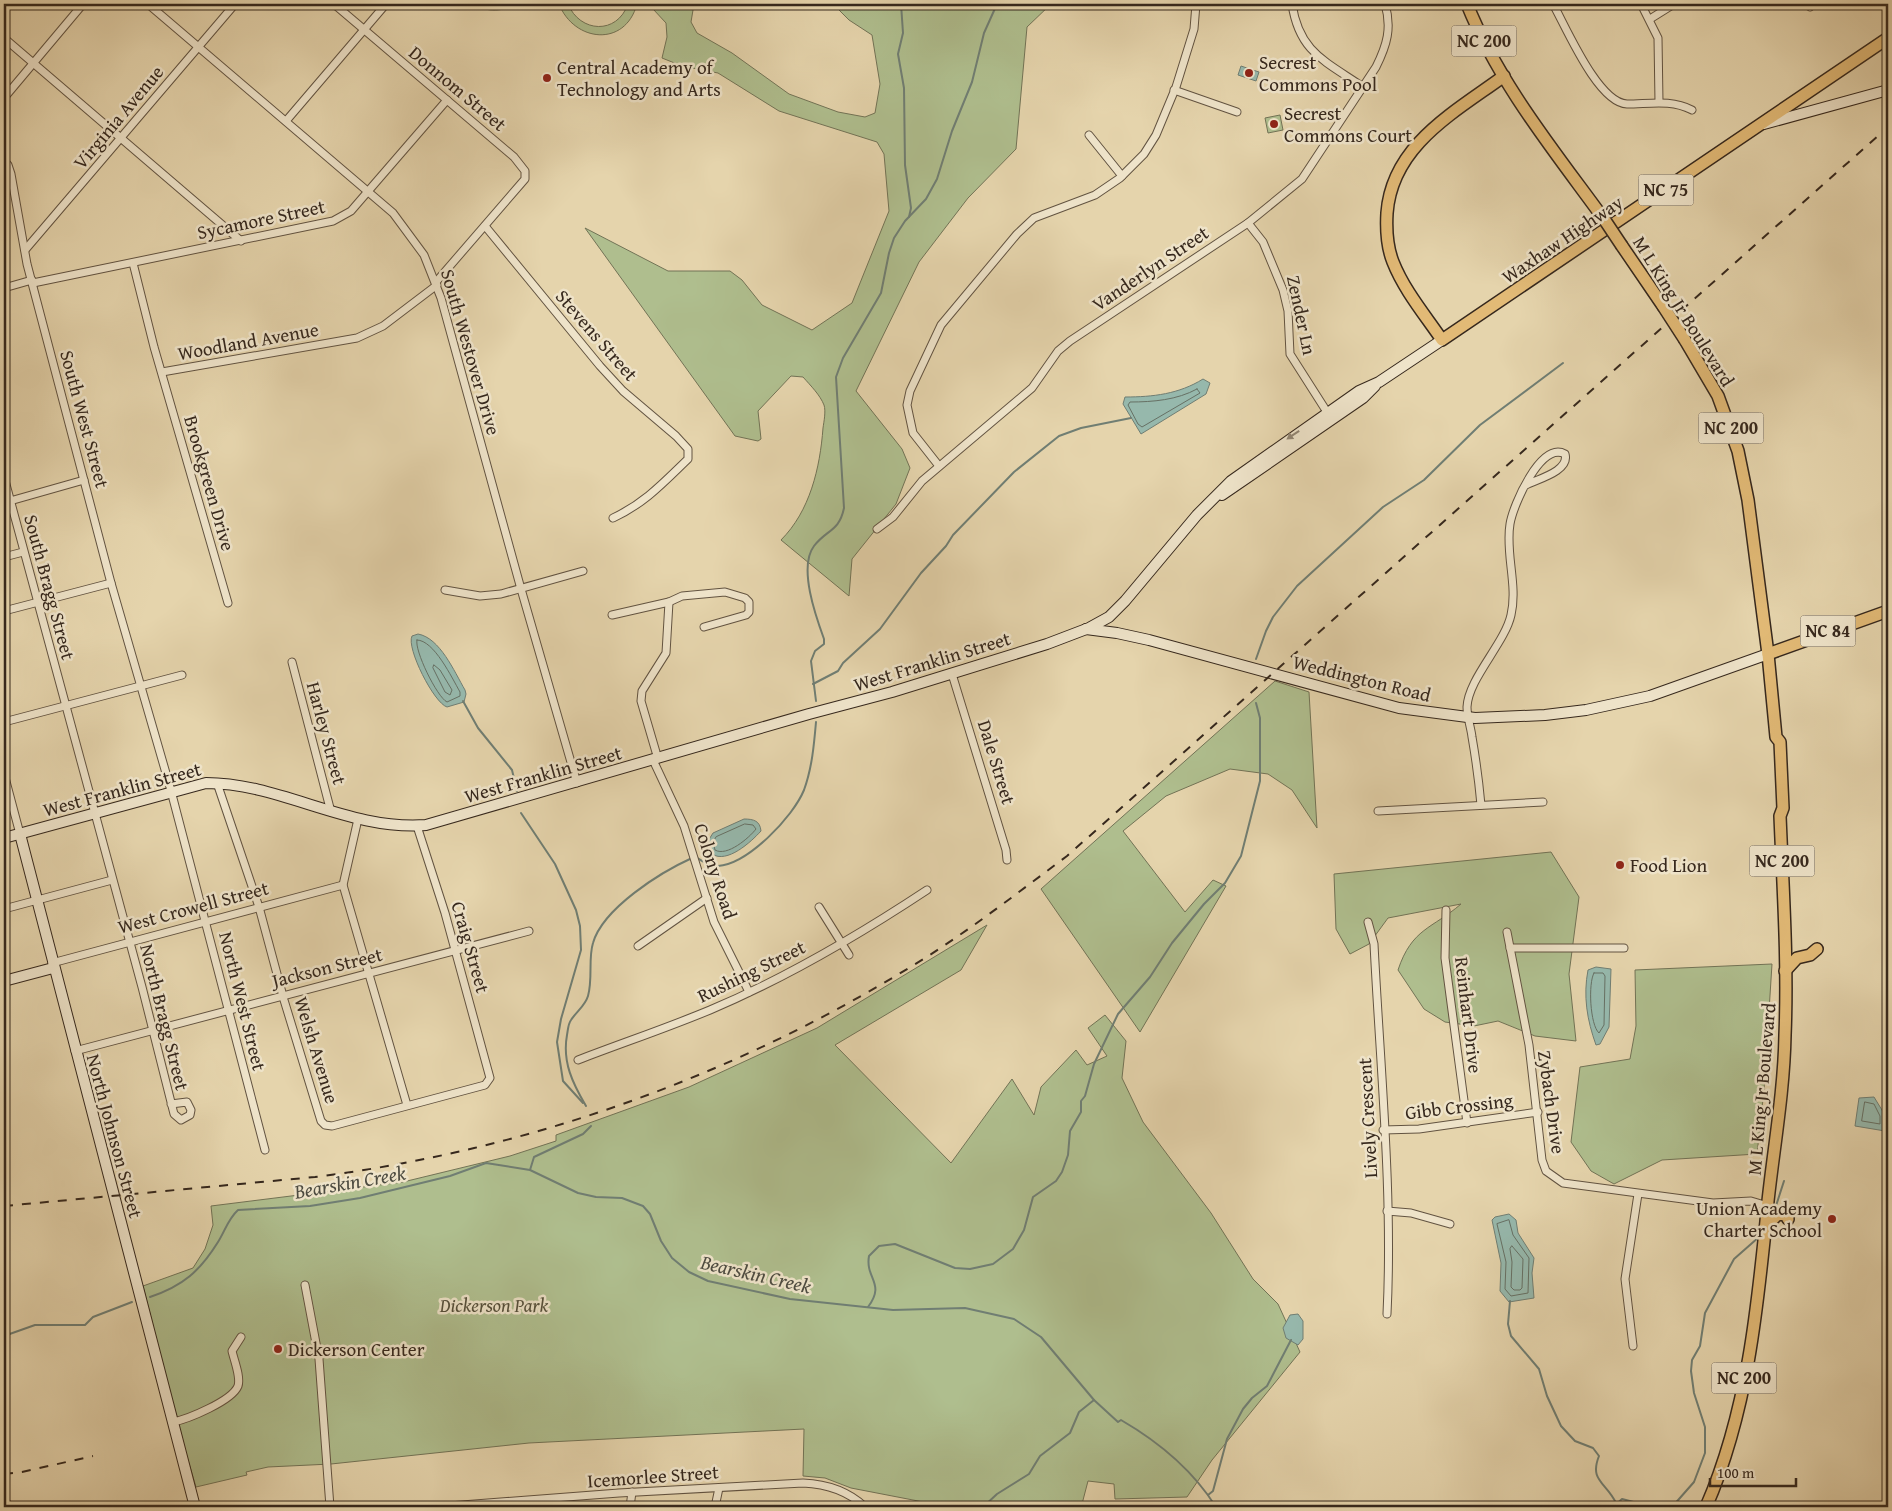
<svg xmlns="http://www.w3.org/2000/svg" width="1892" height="1511" viewBox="0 0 1892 1511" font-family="'Gentium Book Plus',serif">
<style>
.green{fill:#afbe8e;stroke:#727356}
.water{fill:#96b8ac;stroke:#707e73}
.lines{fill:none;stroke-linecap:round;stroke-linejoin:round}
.shore{stroke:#667064;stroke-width:1}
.stream{stroke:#707e73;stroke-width:2}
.street-casing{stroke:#625341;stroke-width:9}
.secondary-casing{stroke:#36281d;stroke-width:12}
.primary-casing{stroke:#36281d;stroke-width:14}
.street{stroke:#eee3c9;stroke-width:7}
.secondary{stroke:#eee3c9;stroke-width:10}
.primary{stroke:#e2ba76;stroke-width:11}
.rail{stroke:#36281d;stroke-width:2;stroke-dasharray:9 9;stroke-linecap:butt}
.primary-bridge-casing{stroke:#36281d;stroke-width:14;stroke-linecap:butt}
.primary-bridge{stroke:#e2ba76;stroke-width:11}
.oneway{fill:#928673}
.poi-dot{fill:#8f2418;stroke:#eee3c9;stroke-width:2}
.labels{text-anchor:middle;stroke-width:5;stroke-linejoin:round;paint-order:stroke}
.shield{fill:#eee3c9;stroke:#6d6051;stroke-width:1}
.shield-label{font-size:18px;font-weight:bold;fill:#36281d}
.poi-label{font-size:19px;fill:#36281d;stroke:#eee3c9;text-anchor:start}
.street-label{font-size:19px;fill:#36281d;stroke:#eee3c9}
.park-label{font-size:19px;font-style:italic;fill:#544e39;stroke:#eee3c9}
.water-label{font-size:20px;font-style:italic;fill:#4e4c41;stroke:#eee3c9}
</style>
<rect width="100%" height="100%" fill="#e5d4ac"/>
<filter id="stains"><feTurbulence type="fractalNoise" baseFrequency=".004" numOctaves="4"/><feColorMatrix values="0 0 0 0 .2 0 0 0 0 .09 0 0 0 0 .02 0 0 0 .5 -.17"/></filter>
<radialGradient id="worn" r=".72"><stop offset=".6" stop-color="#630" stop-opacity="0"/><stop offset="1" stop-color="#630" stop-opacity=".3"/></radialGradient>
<!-- green -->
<g class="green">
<path d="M473,4H519C504,11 487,13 473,4Z"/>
<path d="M559,4H568C580,33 617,35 628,4H637C625,48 574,42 559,4Z"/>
<path d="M657,4H694L691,22L697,33L732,53L789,94L838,112L865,117L875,113L880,84L872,35L849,20L833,4H1051L1027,27L1016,149L968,198L919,262L856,391L902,449L910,468L896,504L852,559L849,596L781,540C810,511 820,468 823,428C824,421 826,411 824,405C820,395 811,386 803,377L791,376L758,411L761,439L758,441L735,436L585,228L668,271H730L742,280L762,305L812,330L852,303L889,211L884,154L877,142L779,111L718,73L682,66L662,58L667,37L666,23L653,9Z"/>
<polygon points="1280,115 1283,130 1268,133 1265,118"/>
<polygon points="1275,681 1309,692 1317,828 1292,790 1268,774 1230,769 1166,796 1123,831 1185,912 1213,880 1226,886 1140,1032 1041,889"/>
<path d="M1551,852L1579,897L1569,974L1576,1041L1535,1036L1498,1021L1474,1026L1445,1022L1424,1009L1398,970C1412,928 1432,929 1461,904L1388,918L1369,944L1350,954L1336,929L1334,874Z"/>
<polygon points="987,925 961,970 835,1045 951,1163 1012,1079 1034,1115 1041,1087 1076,1050 1087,1065 1107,1056 1088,1028 1105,1015 1126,1041 1122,1078 1143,1122 1211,1213 1253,1279 1278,1304 1300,1352 1212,1460 1187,1497 1115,1499 1114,1484 1088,1481 1082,1504 944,1506 851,1488 825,1478 803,1476 804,1429 529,1443 331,1464 268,1467 246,1472 247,1475 196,1487 180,1433 143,1286 193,1268 205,1249 213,1225 211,1206 403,1182 510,1156 556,1141 556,1135 689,1087 817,1028"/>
<polygon points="1772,964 1764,1090 1757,1154 1662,1160 1614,1184 1591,1171 1571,1142 1580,1067 1630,1059 1636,1026 1635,970"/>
</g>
<!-- water -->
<g class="water">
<polygon points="1241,66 1259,72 1256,81 1238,75"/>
<path d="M1203,379L1210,383L1206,394L1141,434L1123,404L1125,397C1153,397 1179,394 1203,379Z"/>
<path d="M418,634C440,638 454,671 465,690L466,694L464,702L447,707C434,703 406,648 412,636Z"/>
<path d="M744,819C754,819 760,821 761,831C751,842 727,864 712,854L708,841L713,833Z"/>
<path d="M1596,967L1611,969L1609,1027L1600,1044L1596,1045C1587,1020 1583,996 1588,970Z"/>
<polygon points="1874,1097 1885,1115 1885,1131 1855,1126 1859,1098"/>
<polygon points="1509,1214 1516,1220 1518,1233 1534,1258 1532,1273 1534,1298 1509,1302 1500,1291 1501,1263 1492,1220 1495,1217"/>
<polygon points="1298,1314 1303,1321 1303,1339 1298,1345 1286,1338 1283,1328 1290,1315"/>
</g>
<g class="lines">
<!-- shore -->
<g class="shore">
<path d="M1197,389L1200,393L1142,427L1138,424L1128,405L1130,402C1153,402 1177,400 1197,389Z"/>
<path d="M417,640C434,640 452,678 460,692V696L447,702C437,697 414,650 417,640Z"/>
<polygon points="434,665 440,670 452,690 450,695 445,692 433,668"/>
<path d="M745,824L753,825L756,829C749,838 727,857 715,850L713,842L716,837Z"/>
<path d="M1594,973H1603L1605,976L1604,1025L1599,1033C1590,1025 1588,983 1594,973Z"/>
<polygon points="1865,1102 1874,1104 1880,1116 1880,1124 1862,1121"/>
<polygon points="1509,1220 1513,1235 1529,1258 1528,1293 1511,1296 1505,1289 1506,1262 1497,1224"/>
<polygon points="1512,1246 1523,1259 1522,1288 1520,1290 1514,1290 1511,1287 1512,1262 1510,1249"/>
</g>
<!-- stream -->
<g class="stream">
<polyline points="901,4 903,33 898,54 904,88 905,165 911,208 909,217"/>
<polyline points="1256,659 1266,631 1273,617 1297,586 1383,507 1424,480 1480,425 1563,363"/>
<polyline points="813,684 838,671 843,663 880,629 921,573 946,546 953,535 1014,472 1059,436 1081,428 1131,418"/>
<polyline points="463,701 478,728 512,770 517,791"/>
<path d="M816,701L811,661L815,651L824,644V639C816,617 798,567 814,546C827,529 839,532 844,508L836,377L843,358L881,293L889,253L894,238L905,221L926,199L937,179L952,131L972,82L984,33L997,4"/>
<polyline points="521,813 555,864 576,910 580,926 581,950 561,1019 557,1042 563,1081 583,1103"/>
<path d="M697,858C703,861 710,867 718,866C748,864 793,817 804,790C812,768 814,745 816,722"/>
<path d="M586,1106C573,1084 562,1062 567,1035C568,1030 568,1024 571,1020C577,1011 585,1006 588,996C593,978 588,959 593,943C603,908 661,872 692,858"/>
<polyline points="530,1170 534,1157 583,1134 591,1126"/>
<polyline points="1774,1212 1784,1181"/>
<path d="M150,1297C183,1286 200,1271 218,1242C225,1231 228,1219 238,1210L310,1206L360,1198L450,1176L486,1163L530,1170L578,1193L596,1197L622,1198L643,1206L650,1214L661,1241L672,1258L689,1272L708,1281L790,1299L893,1310L965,1308L1014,1319L1041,1337L1094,1400L1118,1422L1121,1420C1159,1442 1192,1469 1216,1507"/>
<path d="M1510,1301L1508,1324L1511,1336L1539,1369L1547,1396L1561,1426L1575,1441L1593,1448L1599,1456C1589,1481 1606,1482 1616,1503"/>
<path d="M868,1307C886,1283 865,1279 869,1256L879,1246L895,1244L955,1268L970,1269L993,1264L1013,1249L1024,1230L1033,1197L1056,1181L1062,1172L1068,1155L1070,1131L1081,1112V1101L1085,1096L1094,1064L1118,1014L1150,977L1172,943L1204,904L1225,883L1241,856L1260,781V718L1256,703"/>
<polyline points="4,1336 35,1325 85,1325 93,1317 132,1302"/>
<polyline points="1208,1495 1213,1491 1227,1439 1243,1409 1252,1398 1267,1386 1291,1340"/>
<polyline points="983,1507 997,1494 1029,1474 1040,1456 1070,1433 1079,1412 1094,1400"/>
<polyline points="1613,1507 1622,1499 1653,1507"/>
<polyline points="1672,1507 1694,1482 1705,1453 1705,1427 1694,1393 1691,1371 1692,1360 1700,1346 1705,1313 1734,1259 1759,1237"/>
</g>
<defs>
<g id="street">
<polyline points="148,4 393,213 424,255 441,298 521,589 577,783"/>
<polyline points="334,4 514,157 525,171 525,179 436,282"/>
<path d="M1292,4C1299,52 1325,61 1363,87"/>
<path d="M1553,4C1566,27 1598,103 1627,104C1649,104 1671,99 1692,110"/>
<polyline points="1641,4 1658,38 1659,102"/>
<polyline points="1806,4 1810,7"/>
<polyline points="1650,19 1674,4"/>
<polyline points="4,38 241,241"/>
<polyline points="1174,90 1237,112"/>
<polyline points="4,98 83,4"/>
<polyline points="286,121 386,4"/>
<polyline points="1089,135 1122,176"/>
<polyline points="4,161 8,165 11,174 27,264 111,583 170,787 265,1150"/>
<polyline points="1248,223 1263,242 1283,290 1288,311 1290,354 1327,412"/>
<path d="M485,226L600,366L623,391L676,436L688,449V459C663,483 645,503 613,518"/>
<polyline points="25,250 235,4"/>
<polyline points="133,263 154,347 228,603"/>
<polyline points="33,283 333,221 351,211 447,100"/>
<polyline points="4,288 32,280"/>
<polyline points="162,372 357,338 383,326 437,285"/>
<polyline points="939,466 913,433 907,405 910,391 941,325 1017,234 1034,218 1095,195 1120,178 1144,154 1156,135 1176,87 1194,29 1196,4"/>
<polyline points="4,477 142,987 174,1114 181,1120 190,1115 191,1110 187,1102 171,1104"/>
<polyline points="10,501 84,480"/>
<path d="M877,529L893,517L922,481L1032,388L1058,351L1070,341L1248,223L1302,179L1376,67C1387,45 1392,28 1385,4"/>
<polyline points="4,557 23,552"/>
<polyline points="445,590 480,596 501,594 583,571"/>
<polyline points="4,611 111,583"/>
<polyline points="612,615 669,602 682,596 725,592 745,598 749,602 749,612 746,615 704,627"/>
<polyline points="292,662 331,812"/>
<polyline points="952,674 1006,850 1007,860"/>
<polyline points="4,722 182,675"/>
<polyline points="658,759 641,701 642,691 666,653 669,602"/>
<polyline points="653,760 684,826 714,922 749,992"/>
<polyline points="4,774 20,834"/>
<polyline points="217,783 259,907 284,1000 321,1121 325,1125 332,1126 485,1085 490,1078 445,913 417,826"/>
<path d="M1481,805C1479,783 1476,760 1472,737C1471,728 1467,717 1467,707C1468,679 1505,643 1511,615C1518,585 1505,553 1510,524C1513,505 1541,441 1565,454C1570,471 1538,479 1526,485"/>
<polyline points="1378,811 1543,802"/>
<polyline points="358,819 343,885 407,1105"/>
<polyline points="819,907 849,955"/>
<polyline points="4,909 112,880"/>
<polyline points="1446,910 1445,958 1467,1123"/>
<path d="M1368,922L1374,944C1380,1065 1393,1193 1387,1314"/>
<polyline points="1507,932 1529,1045 1542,1160 1546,1171 1563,1183 1713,1203 1751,1201 1768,1206"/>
<polyline points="638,946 707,898"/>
<polyline points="1510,948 1624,948"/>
<polyline points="52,963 343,885"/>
<polyline points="75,1051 529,931"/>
<path d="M578,1060C622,1043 667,1028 710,1010C786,978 859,935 927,890"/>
<polyline points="1383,1130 1419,1129 1538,1112"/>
<polyline points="1387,1211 1411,1213 1450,1224"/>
<polyline points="305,1285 319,1359 330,1507"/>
<polyline points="1633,1346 1625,1279 1638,1194"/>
<path d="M173,1422C188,1419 232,1401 238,1386C241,1377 234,1360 232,1351L241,1337"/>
<path d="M436,1507L619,1493L803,1483C827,1484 848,1491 865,1507"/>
<polyline points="630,1507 632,1492"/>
<polyline points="715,1507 719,1488"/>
</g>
<g id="secondary">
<polyline points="1764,124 1888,90"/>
<polyline points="1222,495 1363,398 1375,386"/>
<polyline points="1086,629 1117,633 1149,640 1399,708 1475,718 1545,715 1586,710 1650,696 1768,654"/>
<polyline points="20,834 195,1507"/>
<path d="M4,838L206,783C281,783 349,831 426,825L809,714L892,692L1047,644L1089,628L1109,617L1125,601L1197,515L1231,481L1359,391L1379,382L1442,340"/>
<polyline points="4,981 53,968"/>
</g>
<g id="primary">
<path d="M1467,4C1499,84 1556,153 1606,222"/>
<path d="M1504,76C1455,112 1392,145 1387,213C1386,230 1387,247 1393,262C1404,290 1425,315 1442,340L1888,38"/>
<polyline points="1622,246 1663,306"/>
<path d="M1685,340L1718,396L1738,451L1748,500L1768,654L1776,737L1780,742L1783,808L1780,816C1783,889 1788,962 1785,1035C1784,1091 1774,1146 1768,1201C1758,1304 1748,1411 1706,1507"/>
<polyline points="1768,654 1888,611"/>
<polyline points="1785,971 1797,958 1810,955 1817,949"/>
<polyline points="1770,1232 1771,1221 1778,1214 1786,1215 1788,1219"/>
</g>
</defs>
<!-- street casing -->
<use href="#street" class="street-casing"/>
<!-- secondary casing -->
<use href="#secondary" class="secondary-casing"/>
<!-- primary casing -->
<use href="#primary" class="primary-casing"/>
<!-- street -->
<use href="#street" class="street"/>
<!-- secondary -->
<use href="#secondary" class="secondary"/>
<!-- primary -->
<use href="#primary" class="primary"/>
<!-- rail -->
<g class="rail">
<path d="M4,1206L315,1177C531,1150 740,1074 925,958C974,927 1020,891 1067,856L1888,127"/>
<polyline points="4,1474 22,1472 93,1456"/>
<polyline points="4,1498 19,1507"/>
</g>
<defs>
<g id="primary-bridge">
<polyline points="1606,222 1622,246"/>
<polyline points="1663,306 1685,340"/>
</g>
</defs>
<!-- primary-bridge casing -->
<use href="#primary-bridge" class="primary-bridge-casing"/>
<!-- primary-bridge -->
<use href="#primary-bridge" class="primary-bridge"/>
</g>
<!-- one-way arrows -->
<defs><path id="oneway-solid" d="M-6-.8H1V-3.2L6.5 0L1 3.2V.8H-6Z" transform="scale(1.25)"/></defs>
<use class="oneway" href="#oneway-solid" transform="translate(1293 435) rotate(146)"/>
<!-- markers -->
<g class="poi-dot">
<circle cx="1249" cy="73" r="5"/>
<circle cx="547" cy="78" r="5"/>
<circle cx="1274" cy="124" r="5"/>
<circle cx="1620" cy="865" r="5"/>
<circle cx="1832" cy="1219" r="5"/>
<circle cx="278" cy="1349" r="5"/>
</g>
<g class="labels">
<!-- shield labels -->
<g class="shield">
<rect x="1451.5" y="25.5" width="65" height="31" rx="4"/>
<rect x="1638.5" y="174.5" width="55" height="31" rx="4"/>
<rect x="1698.5" y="412.5" width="65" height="31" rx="4"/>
<rect x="1800.5" y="615.5" width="55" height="31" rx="4"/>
<rect x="1749.5" y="845.5" width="65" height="31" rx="4"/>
<rect x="1711.5" y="1362.5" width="65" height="31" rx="4"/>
</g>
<g class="shield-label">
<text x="1484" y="47">NC 200</text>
<text x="1666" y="196">NC 75</text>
<text x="1731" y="434">NC 200</text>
<text x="1828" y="637">NC 84</text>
<text x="1782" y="867">NC 200</text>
<text x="1744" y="1384">NC 200</text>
</g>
<!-- poi labels -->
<g class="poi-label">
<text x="1259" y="69">Secrest<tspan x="1259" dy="22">Commons Pool</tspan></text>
<text x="557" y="74">Central Academy of<tspan x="557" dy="22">Technology and Arts</tspan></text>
<text x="1284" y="120">Secrest<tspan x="1284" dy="22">Commons Court</tspan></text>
<text x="1630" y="872">Food Lion</text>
<text x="1822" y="1215" text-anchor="end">Union Academy<tspan x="1822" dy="22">Charter School</tspan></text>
<text x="288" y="1356">Dickerson Center</text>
</g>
<!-- street labels -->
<g class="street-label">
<text transform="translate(458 88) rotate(40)" y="7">Donnom Street</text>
<text transform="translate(118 117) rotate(-50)" y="7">Virginia Avenue</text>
<text transform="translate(261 219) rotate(-12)" y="7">Sycamore Street</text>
<text transform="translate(1562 239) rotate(-34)" y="7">Waxhaw Highway</text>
<text transform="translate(1150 268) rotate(-34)" y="7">Vanderlyn Street</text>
<text transform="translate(1684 311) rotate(58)" y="7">M L King Jr Boulevard</text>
<text transform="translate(1302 315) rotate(78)" y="7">Zender Ln</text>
<text transform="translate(597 335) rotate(49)" y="7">Stevens Street</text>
<text transform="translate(248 341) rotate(-10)" y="7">Woodland Avenue</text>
<text transform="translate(471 352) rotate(74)" y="7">South Westover Drive</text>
<text transform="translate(85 419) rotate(75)" y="7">South West Street</text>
<text transform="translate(210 483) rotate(74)" y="7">Brookgreen Drive</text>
<text transform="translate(50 587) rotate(75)" y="7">South Bragg Street</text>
<text transform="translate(932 661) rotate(-17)" y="7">West Franklin Street</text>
<text transform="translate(1362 678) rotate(14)" y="7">Weddington Road</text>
<text transform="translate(327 733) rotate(75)" y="7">Harley Street</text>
<text transform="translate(997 762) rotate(73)" y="7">Dale Street</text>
<text transform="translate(543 774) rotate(-16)" y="7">West Franklin Street</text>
<text transform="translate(122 789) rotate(-15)" y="7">West Franklin Street</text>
<text transform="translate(716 871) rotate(72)" y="7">Colony Road</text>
<text transform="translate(193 907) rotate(-15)" y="7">West Crowell Street</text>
<text transform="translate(471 947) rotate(74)" y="7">Craig Street</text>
<text transform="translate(327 967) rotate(-14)" y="7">Jackson Street</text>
<text transform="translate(751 971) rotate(-26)" y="7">Rushing Street</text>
<text transform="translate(243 1001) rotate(76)" y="7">North West Street</text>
<text transform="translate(1469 1015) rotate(83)" y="7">Reinhart Drive</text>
<text transform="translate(165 1017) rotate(76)" y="7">North Bragg Street</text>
<text transform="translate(317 1050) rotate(73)" y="7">Welsh Avenue</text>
<text transform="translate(1761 1089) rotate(-85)" y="7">M L King Jr Boulevard</text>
<text transform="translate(1552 1102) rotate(82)" y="7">Zybach Drive</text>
<text transform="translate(1459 1106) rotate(-7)" y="7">Gibb Crossing</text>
<text transform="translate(1367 1118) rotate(-93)" y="7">Lively Crescent</text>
<text transform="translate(115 1136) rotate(75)" y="7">North Johnson Street</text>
<text transform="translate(653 1476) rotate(-4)" y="7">Icemorlee Street</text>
</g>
<!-- park labels -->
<g class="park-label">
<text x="494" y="1312">Dickerson Park</text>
</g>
<!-- water labels -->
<g class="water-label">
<text transform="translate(350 1182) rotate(-10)" y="7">Bearskin Creek</text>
<text transform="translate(756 1274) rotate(13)" y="7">Bearskin Creek</text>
</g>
</g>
<!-- margin -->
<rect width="1892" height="1511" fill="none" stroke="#e5d4ac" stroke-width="20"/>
<rect x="5" y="5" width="1882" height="1501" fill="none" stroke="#36281d" stroke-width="2.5"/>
<rect x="10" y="10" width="1872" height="1491" fill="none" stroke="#36281d"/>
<!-- scale -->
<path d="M1710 1478v8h86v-8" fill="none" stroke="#36281d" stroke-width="2.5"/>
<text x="1717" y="1478" font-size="15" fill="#36281d" stroke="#eee3c9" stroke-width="4" paint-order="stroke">100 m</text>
<rect width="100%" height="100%" filter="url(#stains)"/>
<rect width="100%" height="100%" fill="url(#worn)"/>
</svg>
